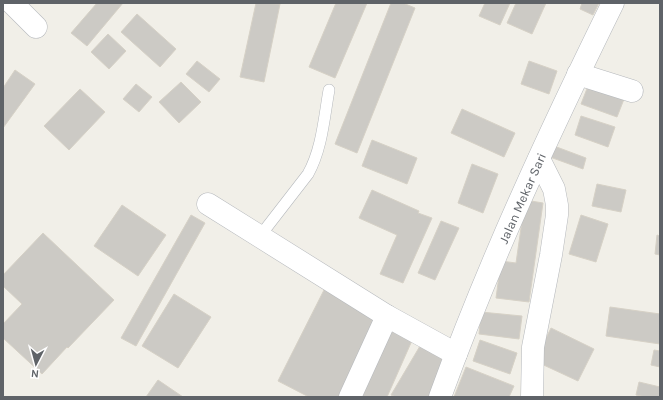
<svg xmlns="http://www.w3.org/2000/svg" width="663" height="400" viewBox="0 0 663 400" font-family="Karla,sans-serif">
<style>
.building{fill:#cccac5;stroke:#d6d1c6}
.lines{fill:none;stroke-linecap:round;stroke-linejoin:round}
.lane-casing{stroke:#b5b8bc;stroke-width:12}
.street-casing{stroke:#b5b8bc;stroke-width:23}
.lane{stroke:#fff;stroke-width:11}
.street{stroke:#fff;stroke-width:22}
.labels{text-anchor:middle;stroke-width:3.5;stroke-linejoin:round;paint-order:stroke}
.street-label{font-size:13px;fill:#5f6368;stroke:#fff}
</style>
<rect width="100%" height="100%" fill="#f1efe8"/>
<!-- building -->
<g class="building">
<polygon points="97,3 123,3 87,46 71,33"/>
<polygon points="256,3 280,4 264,82 240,77"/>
<polygon points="336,3 367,3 335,78 309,67"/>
<polygon points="391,3 403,3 415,8 357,153 335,144"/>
<polygon points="485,3 510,3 500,25 479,16"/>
<polygon points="516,3 546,3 532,34 507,23"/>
<polygon points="582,3 599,3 593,15 580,9"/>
<polygon points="137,14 176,49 160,67 121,32"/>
<polygon points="108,34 126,51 109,69 91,52"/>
<polygon points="197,61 220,79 209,92 186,74"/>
<polygon points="529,61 557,71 549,94 521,84"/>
<polygon points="15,70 35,84 3,128 3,88"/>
<polygon points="590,81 626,94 617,117 581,104"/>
<polygon points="181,82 201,102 179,123 159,102"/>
<polygon points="136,84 152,97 139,112 123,99"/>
<polygon points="80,89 105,112 69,150 44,126"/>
<polygon points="462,109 515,133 504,157 451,133"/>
<polygon points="581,116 615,127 608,147 575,135"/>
<polygon points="372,140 417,158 407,184 362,166"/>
<polygon points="554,146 586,158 583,169 550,157"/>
<polygon points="472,164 498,174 483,213 458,203"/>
<polygon points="597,184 626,190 621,212 592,206"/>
<polygon points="372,190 419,211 418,213 432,218 403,283 380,274 397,235 359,218"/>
<polygon points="525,200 543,203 529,302 496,298 501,261 516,263"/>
<polygon points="122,205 166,235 138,276 94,246"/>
<polygon points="191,215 205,223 136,346 121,338"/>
<polygon points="581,215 608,224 596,262 569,254"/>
<polygon points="441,221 459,228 435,280 418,273"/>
<polygon points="43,233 114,300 68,348 67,347 42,374 3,338 3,324 22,304 3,286 3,275"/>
<polygon points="657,235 660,236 660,255 655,254"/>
<polygon points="324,290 378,318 338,397 309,397 278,381"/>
<polygon points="174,294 211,317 178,368 142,346"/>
<polygon points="610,307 660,314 660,344 606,336"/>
<polygon points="481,312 522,316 519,339 479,334"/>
<polygon points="390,325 414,336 387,397 357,397"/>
<polygon points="551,328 594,349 578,381 535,361"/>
<polygon points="480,340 517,353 510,374 473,361"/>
<polygon points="420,346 449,362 429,397 396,397 391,395"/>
<polygon points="654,350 660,351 660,367 651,365"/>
<polygon points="466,367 514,386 509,397 454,397"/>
<polygon points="158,380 183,397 146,397"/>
<polygon points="639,382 660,387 660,397 646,397 636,395"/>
</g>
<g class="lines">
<defs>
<path id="lane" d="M260,236L308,174C322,149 324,118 329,90"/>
<g id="street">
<polyline points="12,3 36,27"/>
<polyline points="578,74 632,91"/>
<polyline points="208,204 387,316 456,354"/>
<polyline points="350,397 387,316"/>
<path d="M440,397C489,262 550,131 613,3"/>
<polyline points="532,397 533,347 551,255 557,215 557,205 554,189 539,159"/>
</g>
</defs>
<!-- lane casing -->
<use href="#lane" class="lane-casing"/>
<!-- street casing -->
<use href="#street" class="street-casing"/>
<!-- lane -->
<use href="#lane" class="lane"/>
<!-- street -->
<use href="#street" class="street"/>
</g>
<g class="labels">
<!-- street labels -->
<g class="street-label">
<text transform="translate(522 198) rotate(-66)" y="5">Jalan Mekar Sari</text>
</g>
</g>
<!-- border -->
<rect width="663" height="400" fill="none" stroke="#5f6368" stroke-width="8"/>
<!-- north arrow -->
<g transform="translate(36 364) rotate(186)" stroke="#ffffff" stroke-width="3" paint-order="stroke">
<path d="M0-3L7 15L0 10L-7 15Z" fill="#5f6368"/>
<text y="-6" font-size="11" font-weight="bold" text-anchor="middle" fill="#5f6368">N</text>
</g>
</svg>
